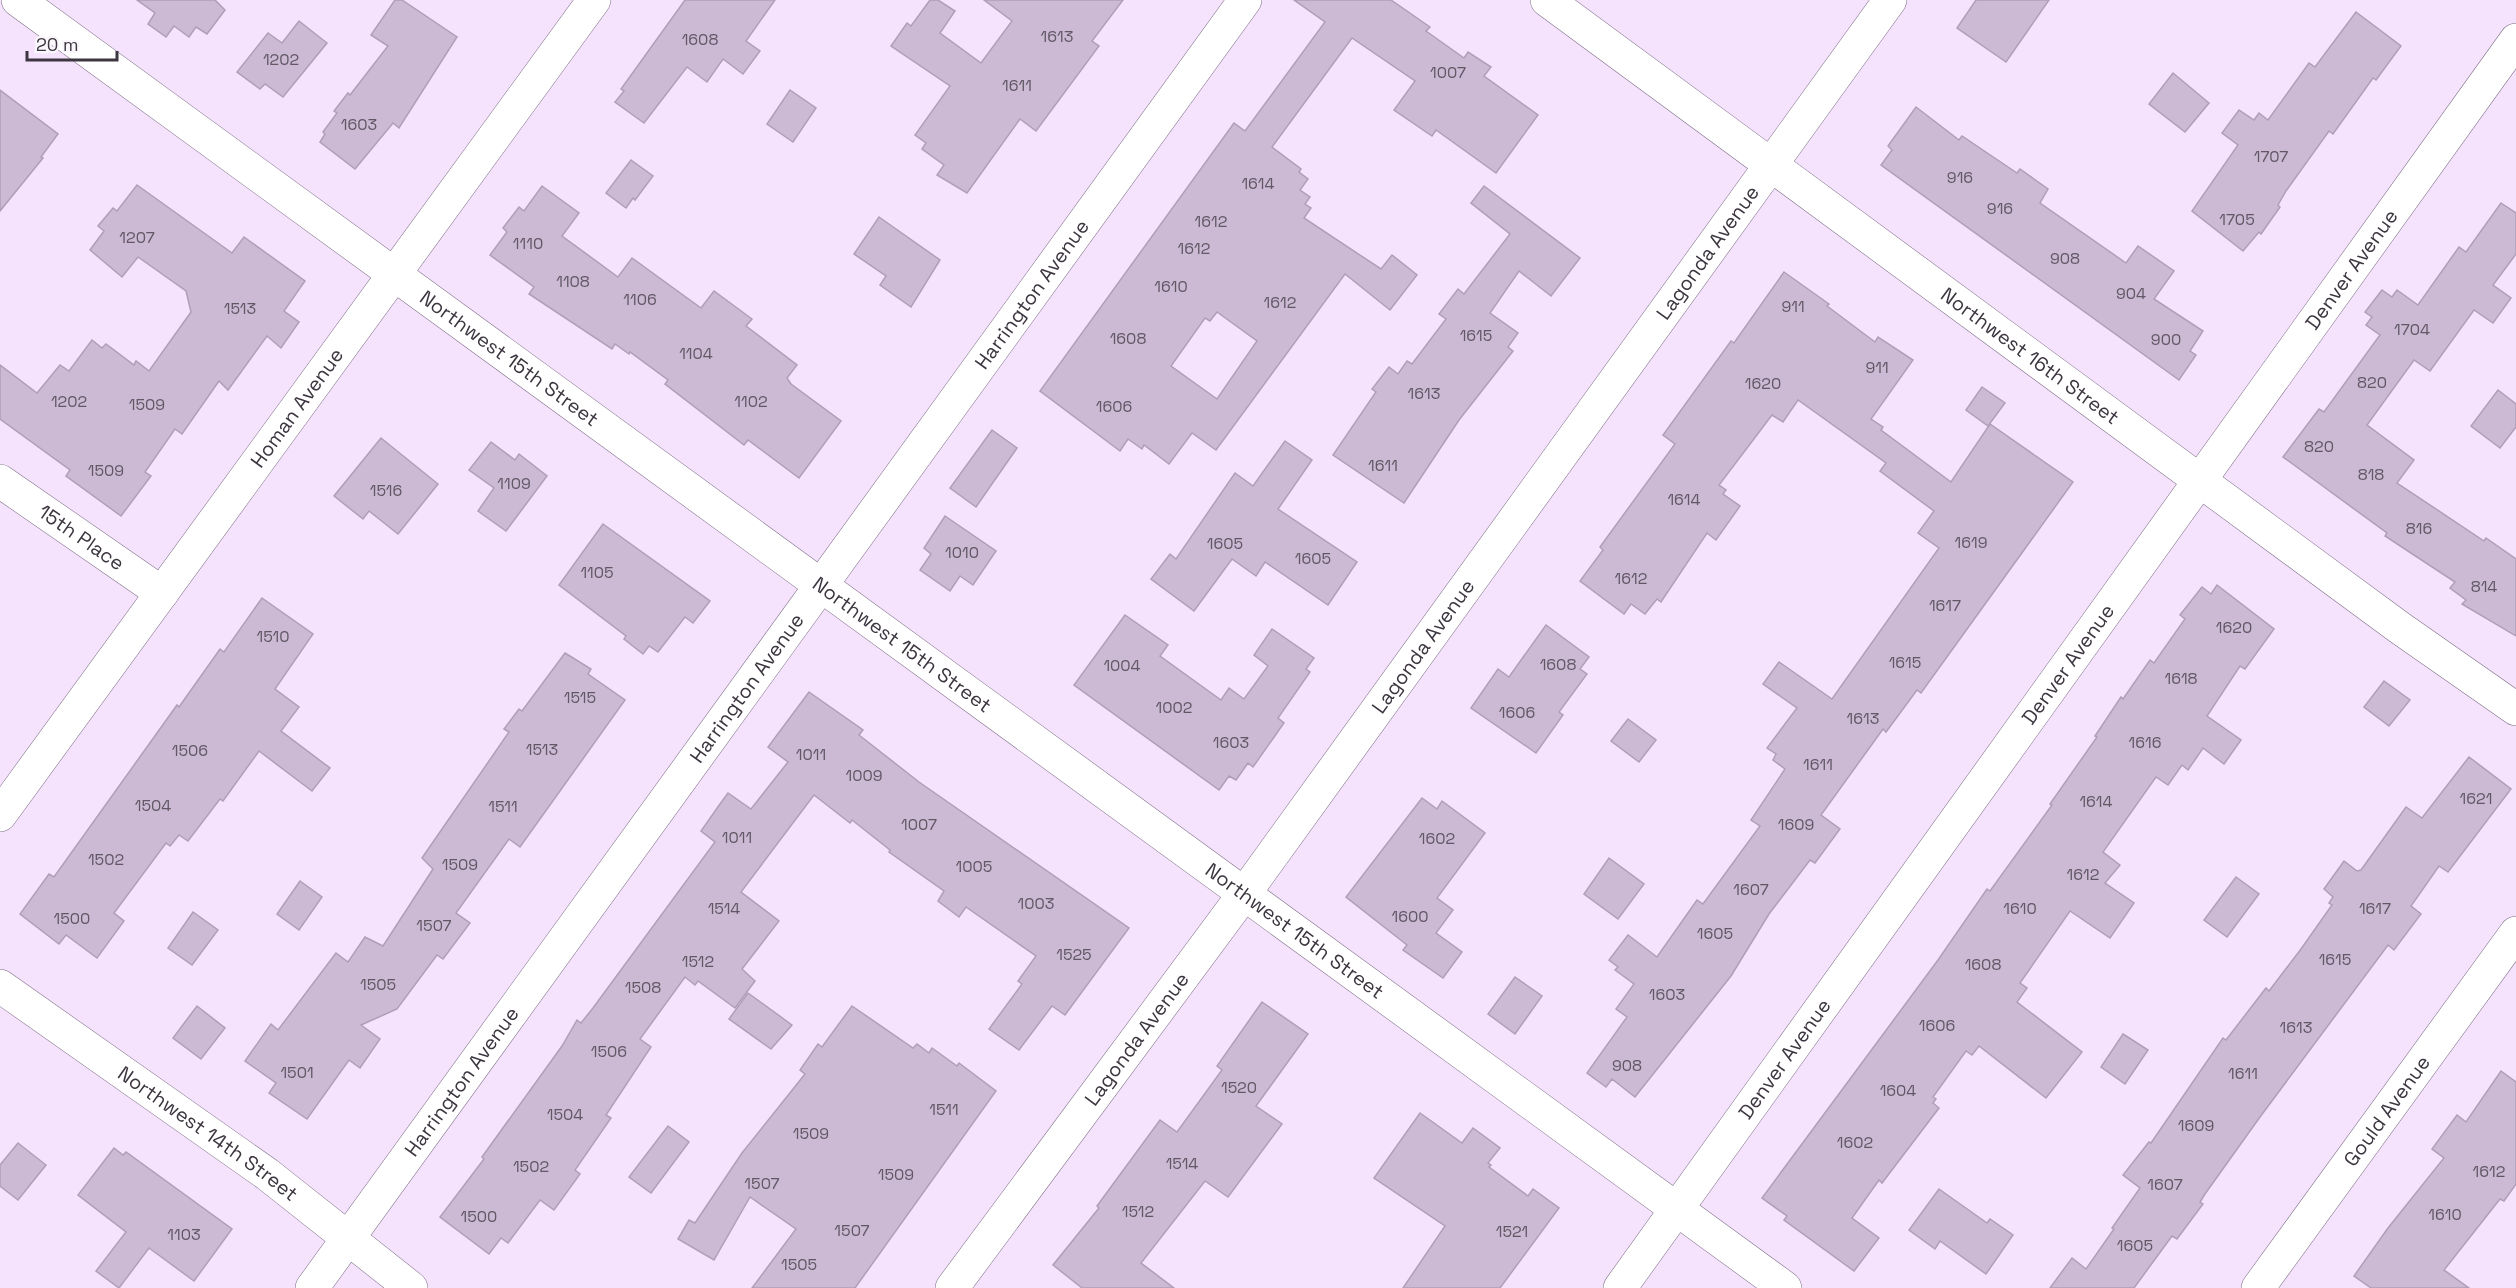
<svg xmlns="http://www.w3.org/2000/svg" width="2516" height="1288" viewBox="0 0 2516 1288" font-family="'Space Grotesk',sans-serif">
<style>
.building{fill:#ccbad4;stroke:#af9eb6;stroke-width:1.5;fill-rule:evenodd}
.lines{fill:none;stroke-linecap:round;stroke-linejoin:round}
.minor-casing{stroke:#7e6e85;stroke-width:34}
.minor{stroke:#fff;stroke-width:33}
.labels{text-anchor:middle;stroke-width:6;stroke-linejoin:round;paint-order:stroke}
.number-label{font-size:16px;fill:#615765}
.street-label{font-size:20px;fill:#3d3640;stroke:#faf7fc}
</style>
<rect width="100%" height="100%" fill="#f5e3fe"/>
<!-- building -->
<g class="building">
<polygon points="137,0 215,0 225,10 207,34 196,27 189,37 174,26 166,37 148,24 155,13"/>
<polygon points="395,0 402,0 457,37 399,128 393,123 355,169 320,142 325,134 323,132 337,113 334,111 348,93 350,95 388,46 371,35"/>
<polygon points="685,0 775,0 746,41 760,51 743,74 723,59 707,82 687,67 644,123 615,102 624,91 621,89"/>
<polygon points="930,0 938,0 955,11 940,33 981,63 1012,21 984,0 1123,0 1092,41 1099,46 1036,131 1020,119 967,193 937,175 944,165 922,149 926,143 915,135 950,86 891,46 907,23 911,26"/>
<path d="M1294,0H1391L1430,27L1426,31L1464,58L1468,52L1491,67L1484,76L1538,115L1496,173L1436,130L1432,136L1394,110L1415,81L1352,38L1272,147L1301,169L1299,172L1308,179L1300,190L1310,197L1305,204L1311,208L1304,218L1381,269L1392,255L1417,275L1390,310L1345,274L1216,450L1192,433L1169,464L1144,445L1142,449L1128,439L1120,451L1040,391L1234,123L1245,131L1325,22ZM1217,312L1257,341L1217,399L1171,366L1205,318L1210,321Z"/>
<polygon points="1976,0 2049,0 2006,62 1957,28"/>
<polygon points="2356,12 2401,46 2376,80 2373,78 2333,134 2329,131 2286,191 2278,205 2280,207 2261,234 2259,232 2243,251 2192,211 2238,145 2222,133 2239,110 2254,120 2259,113 2268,120 2309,63 2315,67"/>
<polygon points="299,21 327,43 283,97 265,84 260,89 237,72 268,33 282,43"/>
<polygon points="2173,73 2209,103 2185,132 2149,104"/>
<polygon points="0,90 58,134 41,157 43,158 0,211"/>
<polygon points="790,90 816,108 793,142 767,124"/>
<polygon points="1916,107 1959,140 1962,136 2017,173 2020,169 2048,189 2040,203 2126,263 2138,246 2174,271 2154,299 2203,331 2190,351 2196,355 2179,380 1881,165 1892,150 1888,146"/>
<polygon points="631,160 653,176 635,200 633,198 626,208 606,193"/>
<polygon points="137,185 232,253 244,237 305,281 284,311 299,322 281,348 267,336 228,390 219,381 182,434 175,429 145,472 151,476 121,516 66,476 70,470 0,419 0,365 37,393 60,365 69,371 92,340 102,348 106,344 134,365 136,361 149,371 191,312 186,291 138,257 122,277 90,250 104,231 98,226 113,208 117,211"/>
<polygon points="542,186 579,213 562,236 618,277 632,258 701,308 714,291 752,319 746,326 797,365 787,378 791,384 841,421 799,478 748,440 744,445 665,384 668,380 630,352 629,354 615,344 612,349 529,294 534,287 490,255 507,232 503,228 519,207 524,211"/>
<polygon points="1484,186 1580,258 1551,296 1519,271 1490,313 1518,333 1508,347 1513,351 1459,420 1404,503 1333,455 1376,392 1372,389 1389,367 1398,374 1407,361 1412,364 1446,319 1439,314 1458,289 1464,294 1510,234 1471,203"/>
<polygon points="2501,203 2516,213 2516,254 2493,285 2511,298 2493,323 2474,310 2430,371 2414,360 2367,425 2414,460 2397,483 2484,541 2486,538 2516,559 2516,636 2462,604 2466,600 2450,588 2455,582 2385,536 2387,533 2283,457 2319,409 2324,412 2380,335 2366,325 2372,317 2365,312 2382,290 2392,297 2397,290 2418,305 2459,247 2466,252"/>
<polygon points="879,217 940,260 911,307 880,285 886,276 854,254"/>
<polygon points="1784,272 1829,304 1827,306 1875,342 1878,337 1913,360 1871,419 1883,427 1881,430 1951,482 1990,424 2073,482 1921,693 1917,690 1886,732 1883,729 1821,815 1840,829 1815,863 1810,860 1769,914 1731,976 1635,1097 1612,1079 1606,1087 1587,1073 1627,1017 1616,1009 1634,984 1615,970 1618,967 1609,960 1628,935 1657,957 1697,900 1703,904 1760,826 1751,820 1785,769 1773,760 1776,754 1767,748 1797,708 1763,684 1779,662 1832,699 1939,548 1918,533 1934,511 1880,471 1886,463 1798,400 1783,422 1772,415 1719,485 1726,490 1723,494 1740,506 1716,540 1707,533 1661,602 1657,599 1645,614 1631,604 1624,614 1580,581 1603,550 1600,547 1675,444 1663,435 1731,341 1734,343"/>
<polygon points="1982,387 2005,403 1988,426 1966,410"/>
<polygon points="2498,390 2516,404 2516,427 2500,448 2471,426"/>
<polygon points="992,430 1017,448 976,507 950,488"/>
<polygon points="381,438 438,484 398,534 369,511 363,519 334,496"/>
<polygon points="1285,441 1312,460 1278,509 1357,562 1328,605 1265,562 1256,576 1232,559 1194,611 1151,579 1170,554 1176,559 1235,473 1253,486"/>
<polygon points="491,442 515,460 519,454 547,476 506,531 478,511 494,488 469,470"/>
<polygon points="945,516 996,551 973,585 960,576 950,591 920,570 931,554 924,548"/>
<polygon points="603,524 710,601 693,623 685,617 658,652 649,646 643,654 624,639 626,636 559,585"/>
<polygon points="2217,585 2274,629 2245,669 2240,666 2207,716 2241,740 2224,764 2203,748 2188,770 2182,765 2168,785 2156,777 2103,852 2120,865 2105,883 2134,903 2110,938 2070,911 2020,983 2027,988 2017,1002 2082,1052 2046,1098 1979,1046 1972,1055 1966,1051 1933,1097 1936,1099 1933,1103 1939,1108 1882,1183 1879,1180 1852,1218 1879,1238 1854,1271 1784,1220 1787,1216 1762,1198 1938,960 1987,889 1990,891 2052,805 2050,804 2097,737 2095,736 2121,697 2123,699 2150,660 2154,663 2185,619 2180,615 2202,587 2211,594"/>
<polygon points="262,598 313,634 275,689 299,707 281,731 330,768 312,791 259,751 223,801 220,799 188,841 179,835 170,846 166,843 114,913 124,921 97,958 66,935 59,944 20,914 49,874 54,877 177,705 179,707 220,649 224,652"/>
<polygon points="1125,615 1168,645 1160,656 1221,700 1229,688 1244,699 1268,666 1254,655 1272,629 1314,658 1306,669 1310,672 1278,718 1284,723 1253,767 1248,763 1236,780 1229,776 1219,790 1074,685"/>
<polygon points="1546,625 1589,657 1580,669 1587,674 1559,712 1563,715 1536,753 1471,708 1498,669 1509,677"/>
<polygon points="565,653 591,669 588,674 625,700 520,847 509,839 456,913 470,923 443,959 437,955 397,1009 361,1025 380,1039 360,1068 349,1060 307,1119 269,1093 276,1083 245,1061 271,1024 278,1030 336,953 348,962 365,937 383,946 433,869 422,858 509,732 504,729 519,709 522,711"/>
<polygon points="2384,681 2410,700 2389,726 2364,707"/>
<polygon points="809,692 863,730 859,735 919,782 1129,928 1065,1015 1052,1006 1019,1050 989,1029 1022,984 1018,981 1036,956 966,907 959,917 938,901 944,891 889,852 890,850 852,820 850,823 814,795 741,892 779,921 742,969 755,981 735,1008 698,981 695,985 685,977 640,1039 651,1047 606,1115 611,1118 575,1170 580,1174 554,1210 540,1200 508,1243 501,1238 489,1254 440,1217 484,1159 482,1157 562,1046 577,1020 581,1023 593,1008 715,842 701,831 720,804 728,793 751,809 788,762 768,747"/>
<polygon points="1628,719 1656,740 1639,762 1611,741"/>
<polygon points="2469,757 2511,789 2448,872 2439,866 2411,906 2421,914 2394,950 2388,945 2260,1117 2205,1194 2200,1202 2203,1204 2177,1239 2172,1236 2134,1288 2050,1288 2072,1258 2086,1269 2114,1229 2112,1228 2140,1188 2123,1175 2149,1142 2151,1143 2223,1038 2226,1040 2266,988 2269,991 2301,949 2332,905 2329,903 2333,897 2324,889 2344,861 2357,871 2361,870 2406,807 2422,818"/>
<polygon points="1422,798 1437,809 1442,801 1485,833 1437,898 1453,910 1436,933 1462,952 1443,978 1403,950 1407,945 1346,897"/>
<polygon points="1609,858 1644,884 1618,919 1584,894"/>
<polygon points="2236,877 2259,894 2227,937 2204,920"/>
<polygon points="300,881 322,897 299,930 277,914"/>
<polygon points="193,912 218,930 192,965 168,948"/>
<polygon points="1515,977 1542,996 1515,1034 1488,1014"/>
<polygon points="748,993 792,1025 771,1049 729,1019"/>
<polygon points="1262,1002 1308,1034 1256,1106 1282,1124 1228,1197 1205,1181 1141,1263 1174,1288 1082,1288 1053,1265 1099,1208 1097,1206 1160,1120 1177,1132 1222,1070 1217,1066"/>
<polygon points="197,1006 225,1028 201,1059 173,1038"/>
<polygon points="852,1006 913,1048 917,1044 929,1053 932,1048 957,1066 959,1063 996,1091 855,1288 752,1288 796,1229 750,1197 714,1260 678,1239 689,1220 695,1223 742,1153 805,1074 800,1070 818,1044 822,1047"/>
<polygon points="2123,1034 2148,1050 2125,1084 2101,1067"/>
<polygon points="2501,1071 2516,1082 2516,1184 2504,1201 2500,1199 2444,1270 2469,1288 2371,1288 2354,1276 2388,1228 2444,1158 2432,1149 2457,1115 2466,1122"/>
<polygon points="1420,1113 1462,1143 1473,1128 1500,1148 1488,1163 1491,1165 1489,1167 1528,1196 1533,1189 1559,1208 1500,1288 1403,1288 1445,1226 1374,1178"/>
<polygon points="668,1126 689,1142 651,1193 629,1177"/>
<polygon points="18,1143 46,1165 18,1200 0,1186 0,1165"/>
<polygon points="114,1148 123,1155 126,1152 232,1229 194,1281 149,1248 119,1288 96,1271 126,1232 78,1195"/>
<polygon points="1939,1189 1987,1223 1990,1219 2013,1235 1986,1274 1940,1241 1935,1249 1909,1230"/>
</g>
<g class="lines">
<defs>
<g id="minor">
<path id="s1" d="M18,0L1785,1288"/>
<path id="s2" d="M1547,0L2400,628L2516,709"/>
<path id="s3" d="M0,481L162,593"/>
<path id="s4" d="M0,815L594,0"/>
<path id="s5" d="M0,986L267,1174L411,1288"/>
<path id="s6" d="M312,1288L1245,0"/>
<path id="s7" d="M952,1288L1244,894L1890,0"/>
<path id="s8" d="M1620,1288L2516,40"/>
<path id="s9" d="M2258,1288L2516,933"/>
</g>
</defs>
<!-- minor casing -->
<use href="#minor" class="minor-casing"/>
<!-- minor -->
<use href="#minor" class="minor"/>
</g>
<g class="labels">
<!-- number labels -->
<g class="number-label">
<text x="1057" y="42">1613</text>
<text x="700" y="45">1608</text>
<text x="281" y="65">1202</text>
<text x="1448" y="78">1007</text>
<text x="1017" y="91">1611</text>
<text x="359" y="130">1603</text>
<text x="2271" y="162">1707</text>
<text x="1960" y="183">916</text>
<text x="1258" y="189">1614</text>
<text x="2000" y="214">916</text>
<text x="2237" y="225">1705</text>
<text x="1211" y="227">1612</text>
<text x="137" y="243">1207</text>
<text x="528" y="249">1110</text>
<text x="1194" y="254">1612</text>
<text x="2065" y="264">908</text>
<text x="573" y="287">1108</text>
<text x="1171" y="292">1610</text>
<text x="2131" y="299">904</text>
<text x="640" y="305">1106</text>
<text x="1280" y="308">1612</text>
<text x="1793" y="312">911</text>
<text x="240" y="314">1513</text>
<text x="2412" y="335">1704</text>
<text x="1476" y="341">1615</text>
<text x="1128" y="344">1608</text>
<text x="2166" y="345">900</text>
<text x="696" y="359">1104</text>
<text x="1877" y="373">911</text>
<text x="2372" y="388">820</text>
<text x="1763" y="389">1620</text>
<text x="1424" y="399">1613</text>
<text x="69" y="407">1202</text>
<text x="751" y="407">1102</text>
<text x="147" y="410">1509</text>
<text x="1114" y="412">1606</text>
<text x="2319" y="452">820</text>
<text x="1383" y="471">1611</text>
<text x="106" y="476">1509</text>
<text x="2371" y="480">818</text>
<text x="514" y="489">1109</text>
<text x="386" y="496">1516</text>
<text x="1684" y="505">1614</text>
<text x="2419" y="534">816</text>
<text x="1971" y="548">1619</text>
<text x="1225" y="549">1605</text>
<text x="962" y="558">1010</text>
<text x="1313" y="564">1605</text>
<text x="597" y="578">1105</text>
<text x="1631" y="584">1612</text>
<text x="2484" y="592">814</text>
<text x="1945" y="611">1617</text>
<text x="2234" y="633">1620</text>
<text x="273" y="642">1510</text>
<text x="1905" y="668">1615</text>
<text x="1558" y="670">1608</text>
<text x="1122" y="671">1004</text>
<text x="2181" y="684">1618</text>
<text x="580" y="703">1515</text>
<text x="1174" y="713">1002</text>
<text x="1517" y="718">1606</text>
<text x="1863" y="724">1613</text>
<text x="1231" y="748">1603</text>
<text x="2145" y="748">1616</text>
<text x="542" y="755">1513</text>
<text x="190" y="756">1506</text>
<text x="811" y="760">1011</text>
<text x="1818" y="770">1611</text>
<text x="864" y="781">1009</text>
<text x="2476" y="804">1621</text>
<text x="2096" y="807">1614</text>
<text x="153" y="811">1504</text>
<text x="503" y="812">1511</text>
<text x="919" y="830">1007</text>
<text x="1796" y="830">1609</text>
<text x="737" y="843">1011</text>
<text x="1437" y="844">1602</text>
<text x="106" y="865">1502</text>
<text x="460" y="870">1509</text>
<text x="974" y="872">1005</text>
<text x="2083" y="880">1612</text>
<text x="1751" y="895">1607</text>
<text x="1036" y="909">1003</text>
<text x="724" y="914">1514</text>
<text x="2020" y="914">1610</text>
<text x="2375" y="914">1617</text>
<text x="1410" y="922">1600</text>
<text x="72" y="924">1500</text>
<text x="434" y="931">1507</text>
<text x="1715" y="939">1605</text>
<text x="1074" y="960">1525</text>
<text x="2335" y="965">1615</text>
<text x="698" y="967">1512</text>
<text x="1983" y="970">1608</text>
<text x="378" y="990">1505</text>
<text x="643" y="993">1508</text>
<text x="1667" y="1000">1603</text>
<text x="1937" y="1031">1606</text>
<text x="2296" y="1033">1613</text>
<text x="609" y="1057">1506</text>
<text x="1627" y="1071">908</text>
<text x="297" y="1078">1501</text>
<text x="2243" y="1079">1611</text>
<text x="1239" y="1093">1520</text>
<text x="1898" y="1096">1604</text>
<text x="944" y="1115">1511</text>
<text x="565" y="1120">1504</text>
<text x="2196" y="1131">1609</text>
<text x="811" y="1139">1509</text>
<text x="1855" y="1148">1602</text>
<text x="1182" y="1169">1514</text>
<text x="531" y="1172">1502</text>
<text x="2489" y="1177">1612</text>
<text x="896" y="1180">1509</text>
<text x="762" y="1189">1507</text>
<text x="2165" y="1190">1607</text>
<text x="1138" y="1217">1512</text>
<text x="2445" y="1220">1610</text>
<text x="479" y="1222">1500</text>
<text x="852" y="1236">1507</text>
<text x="1512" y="1237">1521</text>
<text x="184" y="1240">1103</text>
<text x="2135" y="1251">1605</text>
<text x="799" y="1270">1505</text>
</g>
<!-- street labels -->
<g class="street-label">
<text dy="7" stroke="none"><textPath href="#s7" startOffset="1282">Lagonda Avenue</textPath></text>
<text dy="7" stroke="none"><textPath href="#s8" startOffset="1254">Denver Avenue</textPath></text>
<text dy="7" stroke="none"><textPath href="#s6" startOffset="1227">Harrington Avenue</textPath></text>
<text dy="7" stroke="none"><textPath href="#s2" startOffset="600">Northwest 16th Street</textPath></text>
<text dy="7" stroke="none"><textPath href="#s1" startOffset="608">Northwest 15th Street</textPath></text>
<text dy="7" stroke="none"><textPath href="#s4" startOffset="504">Homan Avenue</textPath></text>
<text dy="7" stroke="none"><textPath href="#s3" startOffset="99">15th Place</textPath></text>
<text dy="7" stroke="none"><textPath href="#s1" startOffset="1094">Northwest 15th Street</textPath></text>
<text dy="7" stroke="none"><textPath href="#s7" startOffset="796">Lagonda Avenue</textPath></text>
<text dy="7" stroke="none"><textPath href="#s8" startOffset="768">Denver Avenue</textPath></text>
<text dy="7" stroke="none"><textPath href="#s6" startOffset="741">Harrington Avenue</textPath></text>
<text dy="7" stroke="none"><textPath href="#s1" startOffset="1580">Northwest 15th Street</textPath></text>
<text dy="7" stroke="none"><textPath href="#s7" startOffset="310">Lagonda Avenue</textPath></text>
<text dy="7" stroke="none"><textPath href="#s8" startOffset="282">Denver Avenue</textPath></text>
<text dy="7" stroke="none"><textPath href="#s6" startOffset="255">Harrington Avenue</textPath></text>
<text dy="7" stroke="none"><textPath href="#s9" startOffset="219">Gould Avenue</textPath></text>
<text dy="7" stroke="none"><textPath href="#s5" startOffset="255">Northwest 14th Street</textPath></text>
</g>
</g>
<!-- scale -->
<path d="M27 51v9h90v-9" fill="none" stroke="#3d3640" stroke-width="3"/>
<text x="36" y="51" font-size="18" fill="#3d3640" stroke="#faf7fc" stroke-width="4.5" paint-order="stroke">20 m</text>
</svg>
